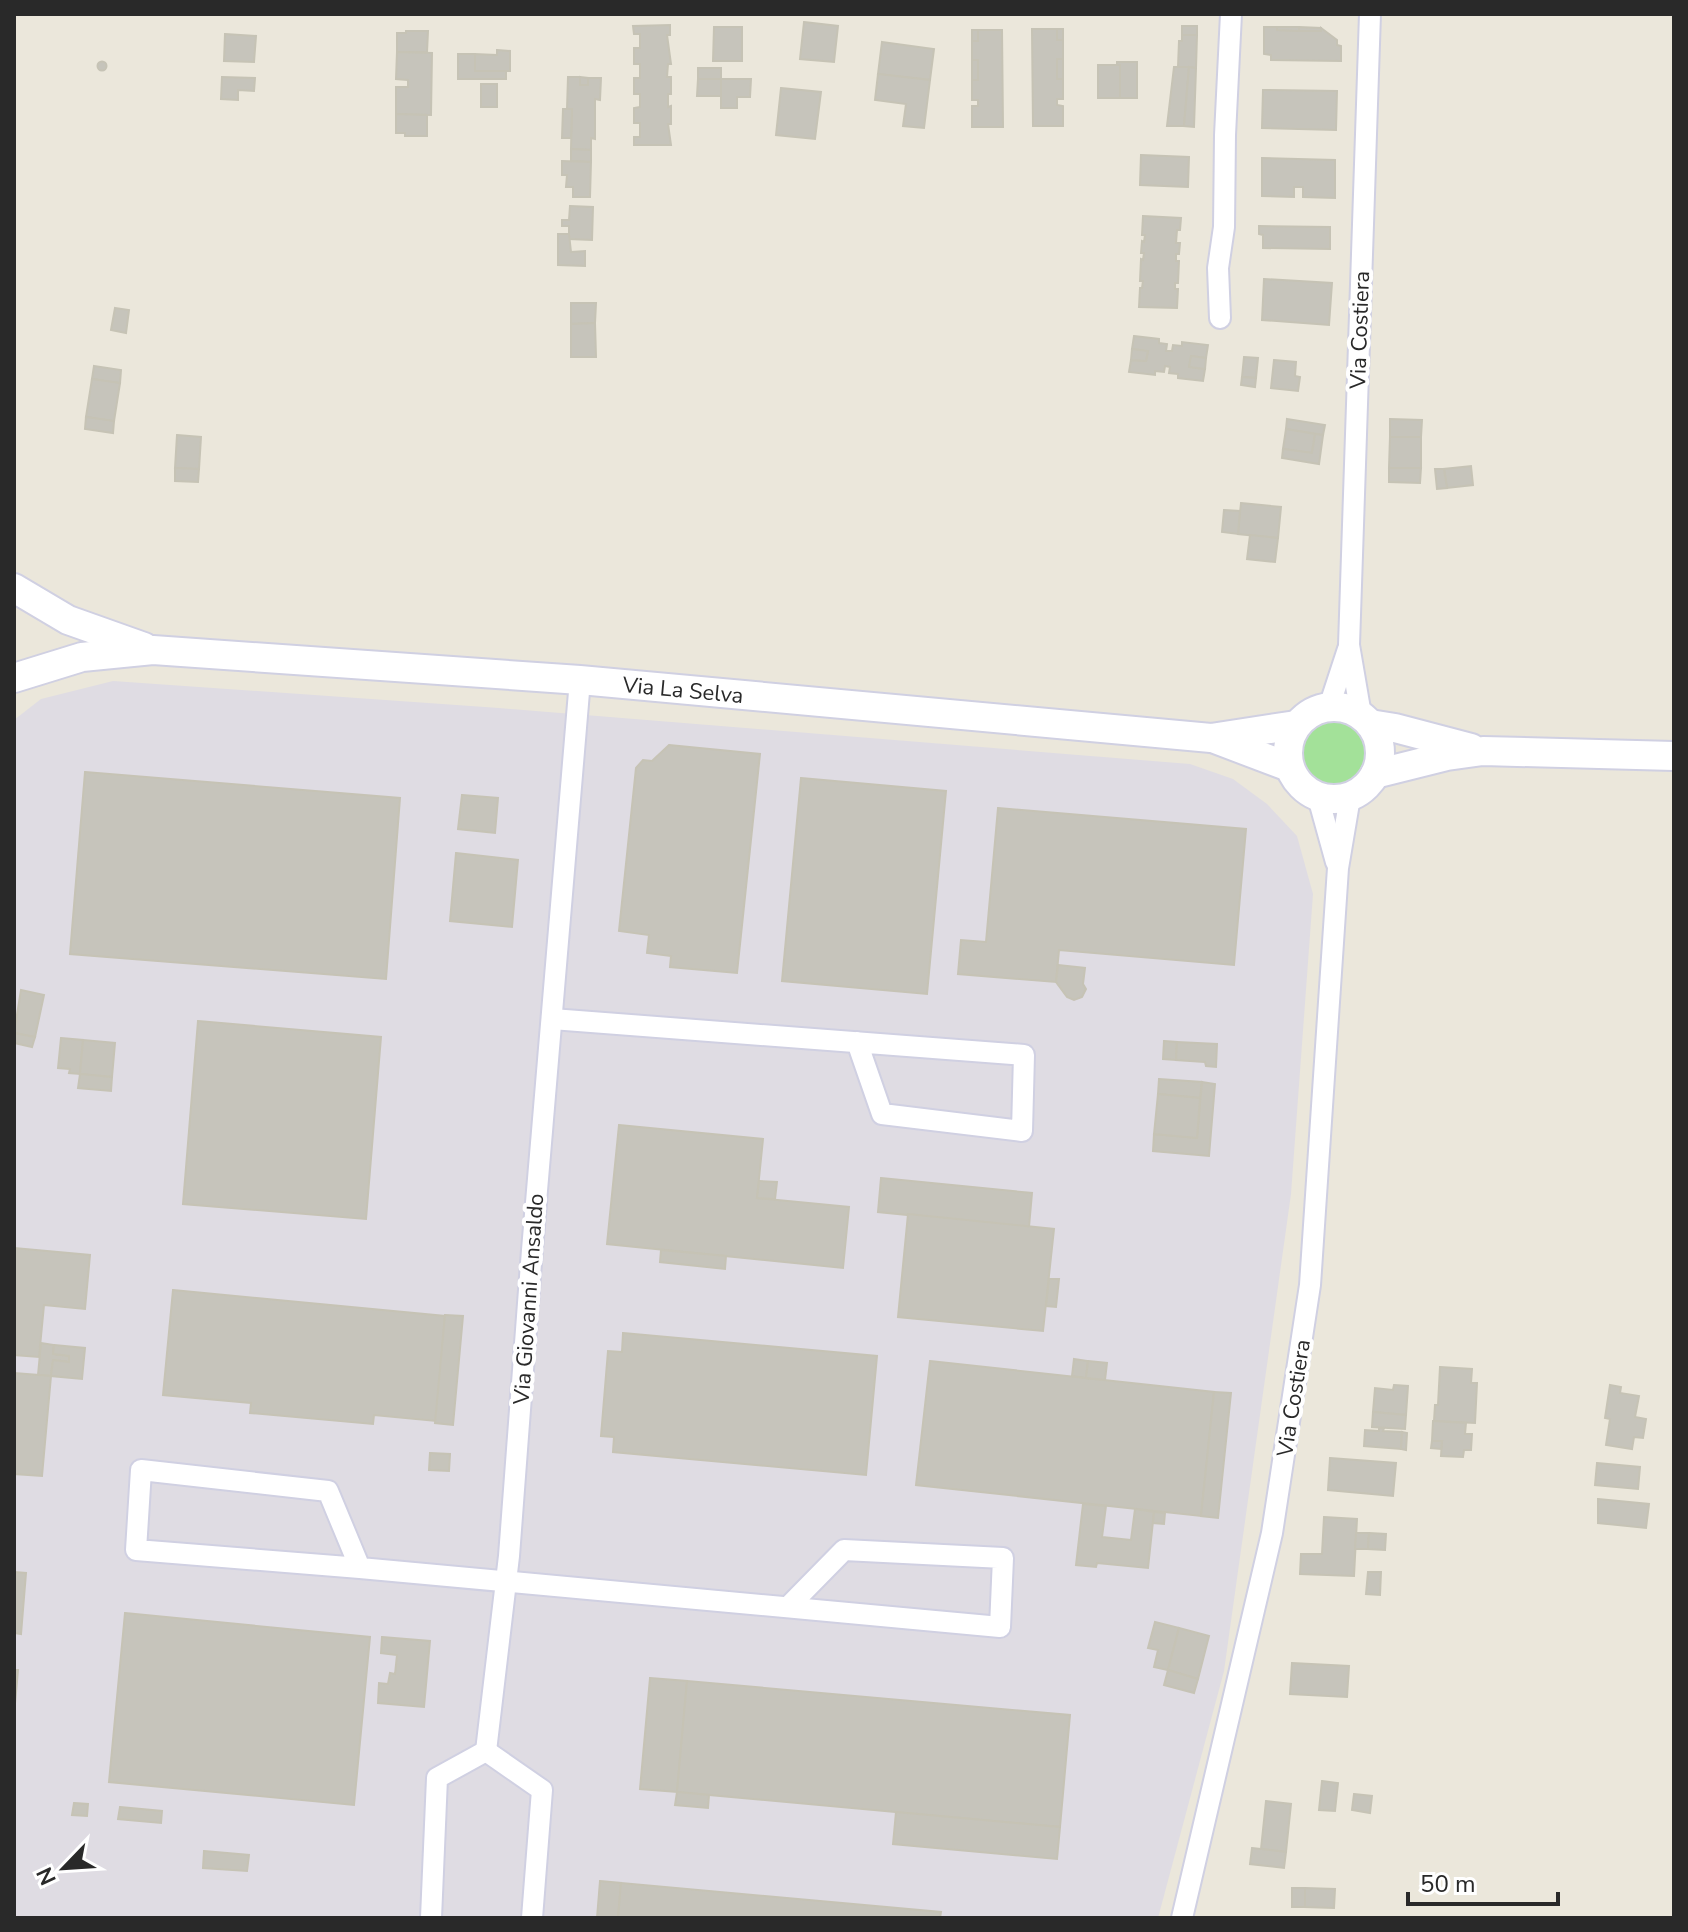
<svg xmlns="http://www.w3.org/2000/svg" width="1688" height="1932" viewBox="0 0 1688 1932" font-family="'Nunito Sans',sans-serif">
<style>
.industrial{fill:#dfdce3}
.green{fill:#a3e199}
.building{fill:#c6c4bb;stroke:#c6c3b5;stroke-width:2}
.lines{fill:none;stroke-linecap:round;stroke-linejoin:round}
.street-casing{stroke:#d0d0e2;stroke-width:24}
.secondary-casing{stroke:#d0d0e2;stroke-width:32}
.street{stroke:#fff;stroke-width:20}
.secondary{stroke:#fff;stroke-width:28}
.labels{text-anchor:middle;stroke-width:8;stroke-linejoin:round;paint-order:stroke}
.street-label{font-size:22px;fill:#292929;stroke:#fff}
</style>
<rect width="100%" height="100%" fill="#ebe7db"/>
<!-- industrial -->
<polygon class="industrial" points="113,681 499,708 1190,764 1233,779 1267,804 1297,836 1313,894 1291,1194 1224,1671 1158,1918 14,1918 14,720 41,699"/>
<!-- green -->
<circle class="green" cx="1332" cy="755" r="34"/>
<!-- building -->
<g class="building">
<polygon points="804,22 838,26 834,62 800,59"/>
<polygon points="670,25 670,35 667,35 671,64 668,64 667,77 671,77 671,94 668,94 668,107 671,106 671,124 668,124 671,145 634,145 634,137 640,137 640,123 634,123 634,108 640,107 640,94 634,94 634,78 640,78 640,64 634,64 634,48 640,48 640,34 634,34 633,26"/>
<rect x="1182" y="26" width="15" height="9"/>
<polygon points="714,27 742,27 742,61 713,61"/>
<polygon points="1264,27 1277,27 1277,30 1321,31 1321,28 1337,40 1337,45 1341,46 1341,61 1271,60 1271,55 1264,54"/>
<polygon points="1277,27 1299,27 1299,31 1277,30"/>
<polygon points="1299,27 1321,28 1321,31 1299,31"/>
<polygon points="1032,29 1057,29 1057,40 1063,40 1063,59 1057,59 1057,79 1063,79 1063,99 1057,99 1057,105 1063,106 1063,126 1033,126"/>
<rect x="1057" y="29" width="6" height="11"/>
<rect x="972" y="30" width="6" height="11"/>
<polygon points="978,30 1002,30 1003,127 972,127 972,106 978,106 978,100 972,100 972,80 978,80 978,60 972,60 972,41 978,41"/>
<polygon points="406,31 428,31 427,52 397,52 397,33 406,33"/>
<polygon points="225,34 256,36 254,62 224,61"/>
<polygon points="1182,35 1197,35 1196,68 1178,67 1179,41 1182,41"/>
<polygon points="882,42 934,49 930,80 878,74"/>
<polygon points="497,50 510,51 510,71 475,71 475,54 497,55"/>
<polygon points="397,52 432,53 431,115 396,114 396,87 408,87 408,80 396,79"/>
<polygon points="458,54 475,54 475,71 506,71 506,79 458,79"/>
<rect x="1057" y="59" width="6" height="20"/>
<rect x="972" y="60" width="6" height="20"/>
<circle cx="102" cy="66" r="4.5"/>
<polygon points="1117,62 1137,62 1137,98 1120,98 1120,65 1117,65"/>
<rect x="1098" y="65" width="22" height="33"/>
<polygon points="1174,67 1189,67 1184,126 1167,126"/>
<polygon points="1189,67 1196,68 1194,127 1184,126"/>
<rect x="698" y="68" width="23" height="11"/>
<polygon points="878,74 930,80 924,128 903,126 906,104 875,100"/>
<polygon points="222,77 255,78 254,91 238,90 238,100 221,99"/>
<polygon points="568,77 580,77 580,85 588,85 588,78 601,78 600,100 595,99 595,139 591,138 591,150 571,149 572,109 567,109"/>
<polygon points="580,77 588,78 588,85 580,85"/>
<polygon points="698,79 721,79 721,96 697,96"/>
<polygon points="721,79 751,79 750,97 737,97 737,108 721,108"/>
<rect x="481" y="84" width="16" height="23"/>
<polygon points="781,88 821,92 815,139 776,135"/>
<polygon points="1263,90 1337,91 1336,130 1262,128"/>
<polygon points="563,109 572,109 571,138 562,138"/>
<polygon points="396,114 427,115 427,136 405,136 405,133 396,133"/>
<polygon points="571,149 591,150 591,162 571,161"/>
<polygon points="1141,155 1189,157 1188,187 1140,185"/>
<polygon points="1262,158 1335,160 1335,198 1303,197 1303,187 1294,187 1294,197 1262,196"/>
<polygon points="562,161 591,162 590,197 573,197 573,187 566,187 567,175 562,175"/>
<polygon points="570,206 593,207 592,240 569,239 569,226 562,226 562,220 569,220"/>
<polygon points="1143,216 1181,218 1180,230 1177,230 1176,243 1180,243 1179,254 1176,254 1176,261 1179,261 1178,283 1175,283 1175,289 1178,289 1177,308 1139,307 1140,288 1142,288 1143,281 1140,281 1141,259 1143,260 1144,253 1141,253 1142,241 1144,242 1145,235 1142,235"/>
<polygon points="1259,226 1330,227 1330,249 1263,248 1263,235 1259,234"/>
<polygon points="558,234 569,234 571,252 585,251 585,266 558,265"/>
<polygon points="1264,279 1332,283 1329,325 1262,320"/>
<polygon points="571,303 596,303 595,323 571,324"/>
<polygon points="115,308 129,310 126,333 111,330"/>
<polygon points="595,323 596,357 571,357 571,324"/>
<polygon points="1134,336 1159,339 1159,343 1167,344 1166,351 1172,351 1173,345 1182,346 1182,342 1208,345 1206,358 1191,356 1189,367 1205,369 1203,381 1178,378 1178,374 1169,373 1170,367 1165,366 1164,372 1155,371 1155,375 1129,372 1131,360 1146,361 1148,351 1132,349"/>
<polygon points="1132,349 1148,351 1146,361 1131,360"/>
<polygon points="1191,356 1206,358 1205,369 1189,367"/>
<polygon points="1244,357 1258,358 1256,378 1242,377"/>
<polygon points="1274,360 1296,362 1295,376 1300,377 1298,391 1271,388"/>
<polygon points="94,366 121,370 120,383 92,379"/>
<polygon points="1242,377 1256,378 1255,387 1241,385"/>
<polygon points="92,379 120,383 114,421 86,417"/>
<polygon points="86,417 114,421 113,433 85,429"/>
<polygon points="1287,419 1325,425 1323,435 1286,429"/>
<polygon points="1390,419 1422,420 1421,437 1390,437"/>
<polygon points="1286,429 1315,434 1312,453 1283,449"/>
<polygon points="1315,434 1323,435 1319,464 1282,458 1283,449 1312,453"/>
<polygon points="177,435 201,437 199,469 175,468"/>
<polygon points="1390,437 1421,437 1421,468 1389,468"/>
<polygon points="1471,466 1473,485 1447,488 1444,469"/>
<polygon points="175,468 199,469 198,482 175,481"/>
<polygon points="1389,468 1421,468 1420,483 1389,482"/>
<polygon points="1435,469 1444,469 1447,488 1437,489"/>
<polygon points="1241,503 1281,507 1278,538 1238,534"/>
<polygon points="1224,510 1240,511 1238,534 1222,532"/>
<polygon points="1250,535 1278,538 1275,562 1247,559"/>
<polygon points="669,745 760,754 737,973 670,967 671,956 647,953 649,935 619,931 636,768 643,760 652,761"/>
<polygon points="85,772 400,798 386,979 70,954"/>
<polygon points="801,778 946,791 927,994 782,981"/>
<polygon points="462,795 498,798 495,833 458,829"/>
<polygon points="998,808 1246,829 1234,965 1059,950 1056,982 958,974 961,940 986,942"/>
<polygon points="456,853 518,860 512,927 450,921"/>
<polygon points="1058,965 1085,968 1083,984 1086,989 1082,997 1074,1000 1067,997 1056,982"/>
<polygon points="21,990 44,995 35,1037 14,1033"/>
<polygon points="198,1021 381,1037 366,1219 183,1204"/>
<polygon points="14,1033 35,1037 32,1047 14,1043"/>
<polygon points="61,1038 83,1040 80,1074 69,1073 70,1069 58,1068"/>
<polygon points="83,1040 115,1043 112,1077 80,1074"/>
<polygon points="1164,1041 1177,1042 1176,1060 1163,1059"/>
<polygon points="1177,1042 1217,1044 1216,1067 1206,1066 1205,1062 1176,1060"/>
<polygon points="80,1074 112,1077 111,1091 78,1088"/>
<polygon points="1159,1079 1202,1082 1200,1098 1158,1094"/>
<polygon points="1202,1082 1215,1084 1209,1156 1153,1151 1154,1134 1197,1138"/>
<polygon points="1158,1094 1200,1098 1197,1138 1154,1134"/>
<polygon points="619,1125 763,1139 757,1198 849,1207 843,1268 607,1244"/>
<polygon points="881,1178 1032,1193 1029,1227 878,1212"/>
<polygon points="759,1181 777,1182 775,1199 757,1198"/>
<polygon points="908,1214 1054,1229 1043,1331 898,1317"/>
<polygon points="14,1248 90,1255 85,1309 44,1305 39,1357 14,1355"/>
<polygon points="661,1250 726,1256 725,1269 660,1262"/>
<polygon points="1049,1279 1059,1279 1056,1307 1046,1306"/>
<polygon points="173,1290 445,1316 436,1421 374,1415 373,1424 250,1413 251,1403 163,1395"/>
<polygon points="445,1315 463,1316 453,1425 435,1423"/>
<polygon points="623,1333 877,1356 866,1475 613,1452 614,1437 601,1436 608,1351 622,1352"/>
<polygon points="41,1343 54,1345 53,1354 69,1356 69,1362 53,1360 51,1376 38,1375"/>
<polygon points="54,1345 85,1348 82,1379 51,1376 53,1360 69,1362 69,1356 53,1354"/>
<polygon points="1074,1359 1088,1361 1086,1378 1072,1376"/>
<polygon points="930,1361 1214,1392 1201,1516 916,1485"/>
<polygon points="1088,1361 1107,1363 1105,1380 1086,1378"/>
<polygon points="1440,1367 1472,1369 1471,1383 1477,1383 1475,1423 1434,1421 1435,1405 1438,1405"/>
<polygon points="14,1373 51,1376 42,1476 14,1474"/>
<polygon points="1394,1385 1408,1386 1406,1415 1373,1412 1375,1388 1393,1390"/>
<polygon points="1610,1385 1621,1387 1620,1393 1639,1396 1635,1417 1646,1419 1643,1438 1634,1437 1632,1449 1606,1445 1610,1419 1605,1418"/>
<polygon points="1214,1392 1231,1393 1218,1518 1201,1516"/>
<polygon points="1373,1412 1406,1415 1405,1429 1372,1427"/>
<polygon points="1433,1421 1466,1423 1465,1434 1472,1434 1471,1450 1464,1450 1463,1457 1441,1456 1442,1441 1432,1441"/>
<polygon points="1379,1428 1384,1428 1383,1431 1402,1432 1401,1449 1364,1446 1365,1430 1379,1431"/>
<polygon points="1402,1432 1407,1433 1406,1450 1401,1449"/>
<polygon points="1432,1441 1442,1441 1441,1449 1431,1448"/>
<polygon points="430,1453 450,1454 449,1471 429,1470"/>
<polygon points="1330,1458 1396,1463 1393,1496 1328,1490"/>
<polygon points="1597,1463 1640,1467 1638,1489 1595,1485"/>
<polygon points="1598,1499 1649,1504 1646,1528 1598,1523"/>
<polygon points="1083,1504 1106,1506 1102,1537 1131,1540 1135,1509 1154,1512 1148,1568 1097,1563 1096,1567 1076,1565"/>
<polygon points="1154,1512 1165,1513 1164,1524 1153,1523"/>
<polygon points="1324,1517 1357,1519 1354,1576 1300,1574 1301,1554 1322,1554"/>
<polygon points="1356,1533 1369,1533 1368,1549 1355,1549"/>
<polygon points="1369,1533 1386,1534 1385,1550 1368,1549"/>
<polygon points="14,1572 26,1573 21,1634 14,1633"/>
<polygon points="1368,1572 1381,1572 1380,1595 1366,1594"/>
<polygon points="125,1613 370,1637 354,1805 109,1782"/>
<polygon points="1155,1622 1179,1628 1168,1670 1154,1667 1158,1650 1148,1648"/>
<polygon points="1179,1628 1209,1636 1198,1679 1168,1670"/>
<polygon points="382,1637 430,1641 424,1707 378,1703 379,1683 388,1684 390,1673 395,1674 397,1655 381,1653"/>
<polygon points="1292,1663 1349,1666 1347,1697 1290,1694"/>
<polygon points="14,1670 18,1670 14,1715"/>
<polygon points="1168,1670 1198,1679 1194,1693 1164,1685"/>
<polygon points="650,1678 687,1681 677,1792 640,1789"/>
<polygon points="687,1681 1070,1715 1060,1827 677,1792"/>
<polygon points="1322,1781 1338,1783 1335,1811 1319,1810"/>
<polygon points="677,1792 709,1795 708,1808 675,1805"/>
<polygon points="1354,1794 1372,1796 1370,1813 1352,1810"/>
<polygon points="1266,1801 1291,1804 1286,1852 1261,1849"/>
<polygon points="74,1803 88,1804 87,1816 72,1815"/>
<polygon points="120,1807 162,1811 161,1823 118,1819"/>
<polygon points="896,1812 1060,1827 1057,1859 893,1844"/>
<polygon points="1252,1848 1286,1852 1284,1868 1250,1864"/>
<polygon points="204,1851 249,1855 247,1871 203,1868"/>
<polygon points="600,1881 621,1883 618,1918 597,1918"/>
<polygon points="621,1883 941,1912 940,1918 618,1918"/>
<rect x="1292" y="1888" width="13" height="19"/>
<polygon points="1305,1888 1335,1889 1334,1908 1305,1907"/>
</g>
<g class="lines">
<defs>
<g id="street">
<polyline points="1220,318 1218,268 1224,227 1225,135 1231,14"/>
<polyline points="1329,707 1348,649"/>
<polyline points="1361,715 1349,645 1370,14"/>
<polyline points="1318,797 1336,862"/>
<polyline points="552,1019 1024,1055 1022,1131 882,1114 857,1042"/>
<polyline points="360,1568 136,1550 141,1470 328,1491 360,1568 1000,1627 1003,1558 844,1550 789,1606"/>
<polyline points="486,1751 509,1556 532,1250 580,680"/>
<polyline points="486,1751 542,1790 532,1918"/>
<polyline points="431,1918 437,1778 486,1751"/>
<polyline points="1182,1918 1272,1533 1310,1285 1338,868 1350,797"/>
</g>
<g id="secondary">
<polyline points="14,588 68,620 144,647"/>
<path id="s1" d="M14,678L82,657L153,650L580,680L1211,738L1296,725"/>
<circle cx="1334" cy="753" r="46"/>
<polyline points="1370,724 1395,728 1471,748"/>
<polyline points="1215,739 1289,767"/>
<polyline points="1375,774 1447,756 1483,751 1674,756"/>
</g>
</defs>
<!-- street casing -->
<use href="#street" class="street-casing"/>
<!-- secondary casing -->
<use href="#secondary" class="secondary-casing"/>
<!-- street -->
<use href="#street" class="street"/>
<!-- secondary -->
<use href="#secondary" class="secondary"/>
</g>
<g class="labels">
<!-- street labels -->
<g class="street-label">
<text transform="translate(1359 330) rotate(-88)" y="8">Via Costiera</text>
<text dy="8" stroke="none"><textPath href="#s1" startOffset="674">Via La Selva</textPath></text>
<text transform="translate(528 1299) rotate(-86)" y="8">Via Giovanni Ansaldo</text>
<text transform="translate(1293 1398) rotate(-81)" y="8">Via Costiera</text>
</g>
</g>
<!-- border -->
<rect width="1688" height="1932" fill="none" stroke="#292929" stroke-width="32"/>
<!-- north arrow -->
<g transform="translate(64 1868) rotate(245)" stroke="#ffffff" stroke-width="6" paint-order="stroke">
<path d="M0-6L14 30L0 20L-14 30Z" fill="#292929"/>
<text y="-12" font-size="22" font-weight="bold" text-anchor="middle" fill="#292929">N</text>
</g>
<!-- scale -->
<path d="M1408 1892v12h150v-12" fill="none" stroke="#292929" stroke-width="4"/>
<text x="1420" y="1892" font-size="24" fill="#292929" stroke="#ffffff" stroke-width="6" paint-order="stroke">50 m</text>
</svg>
